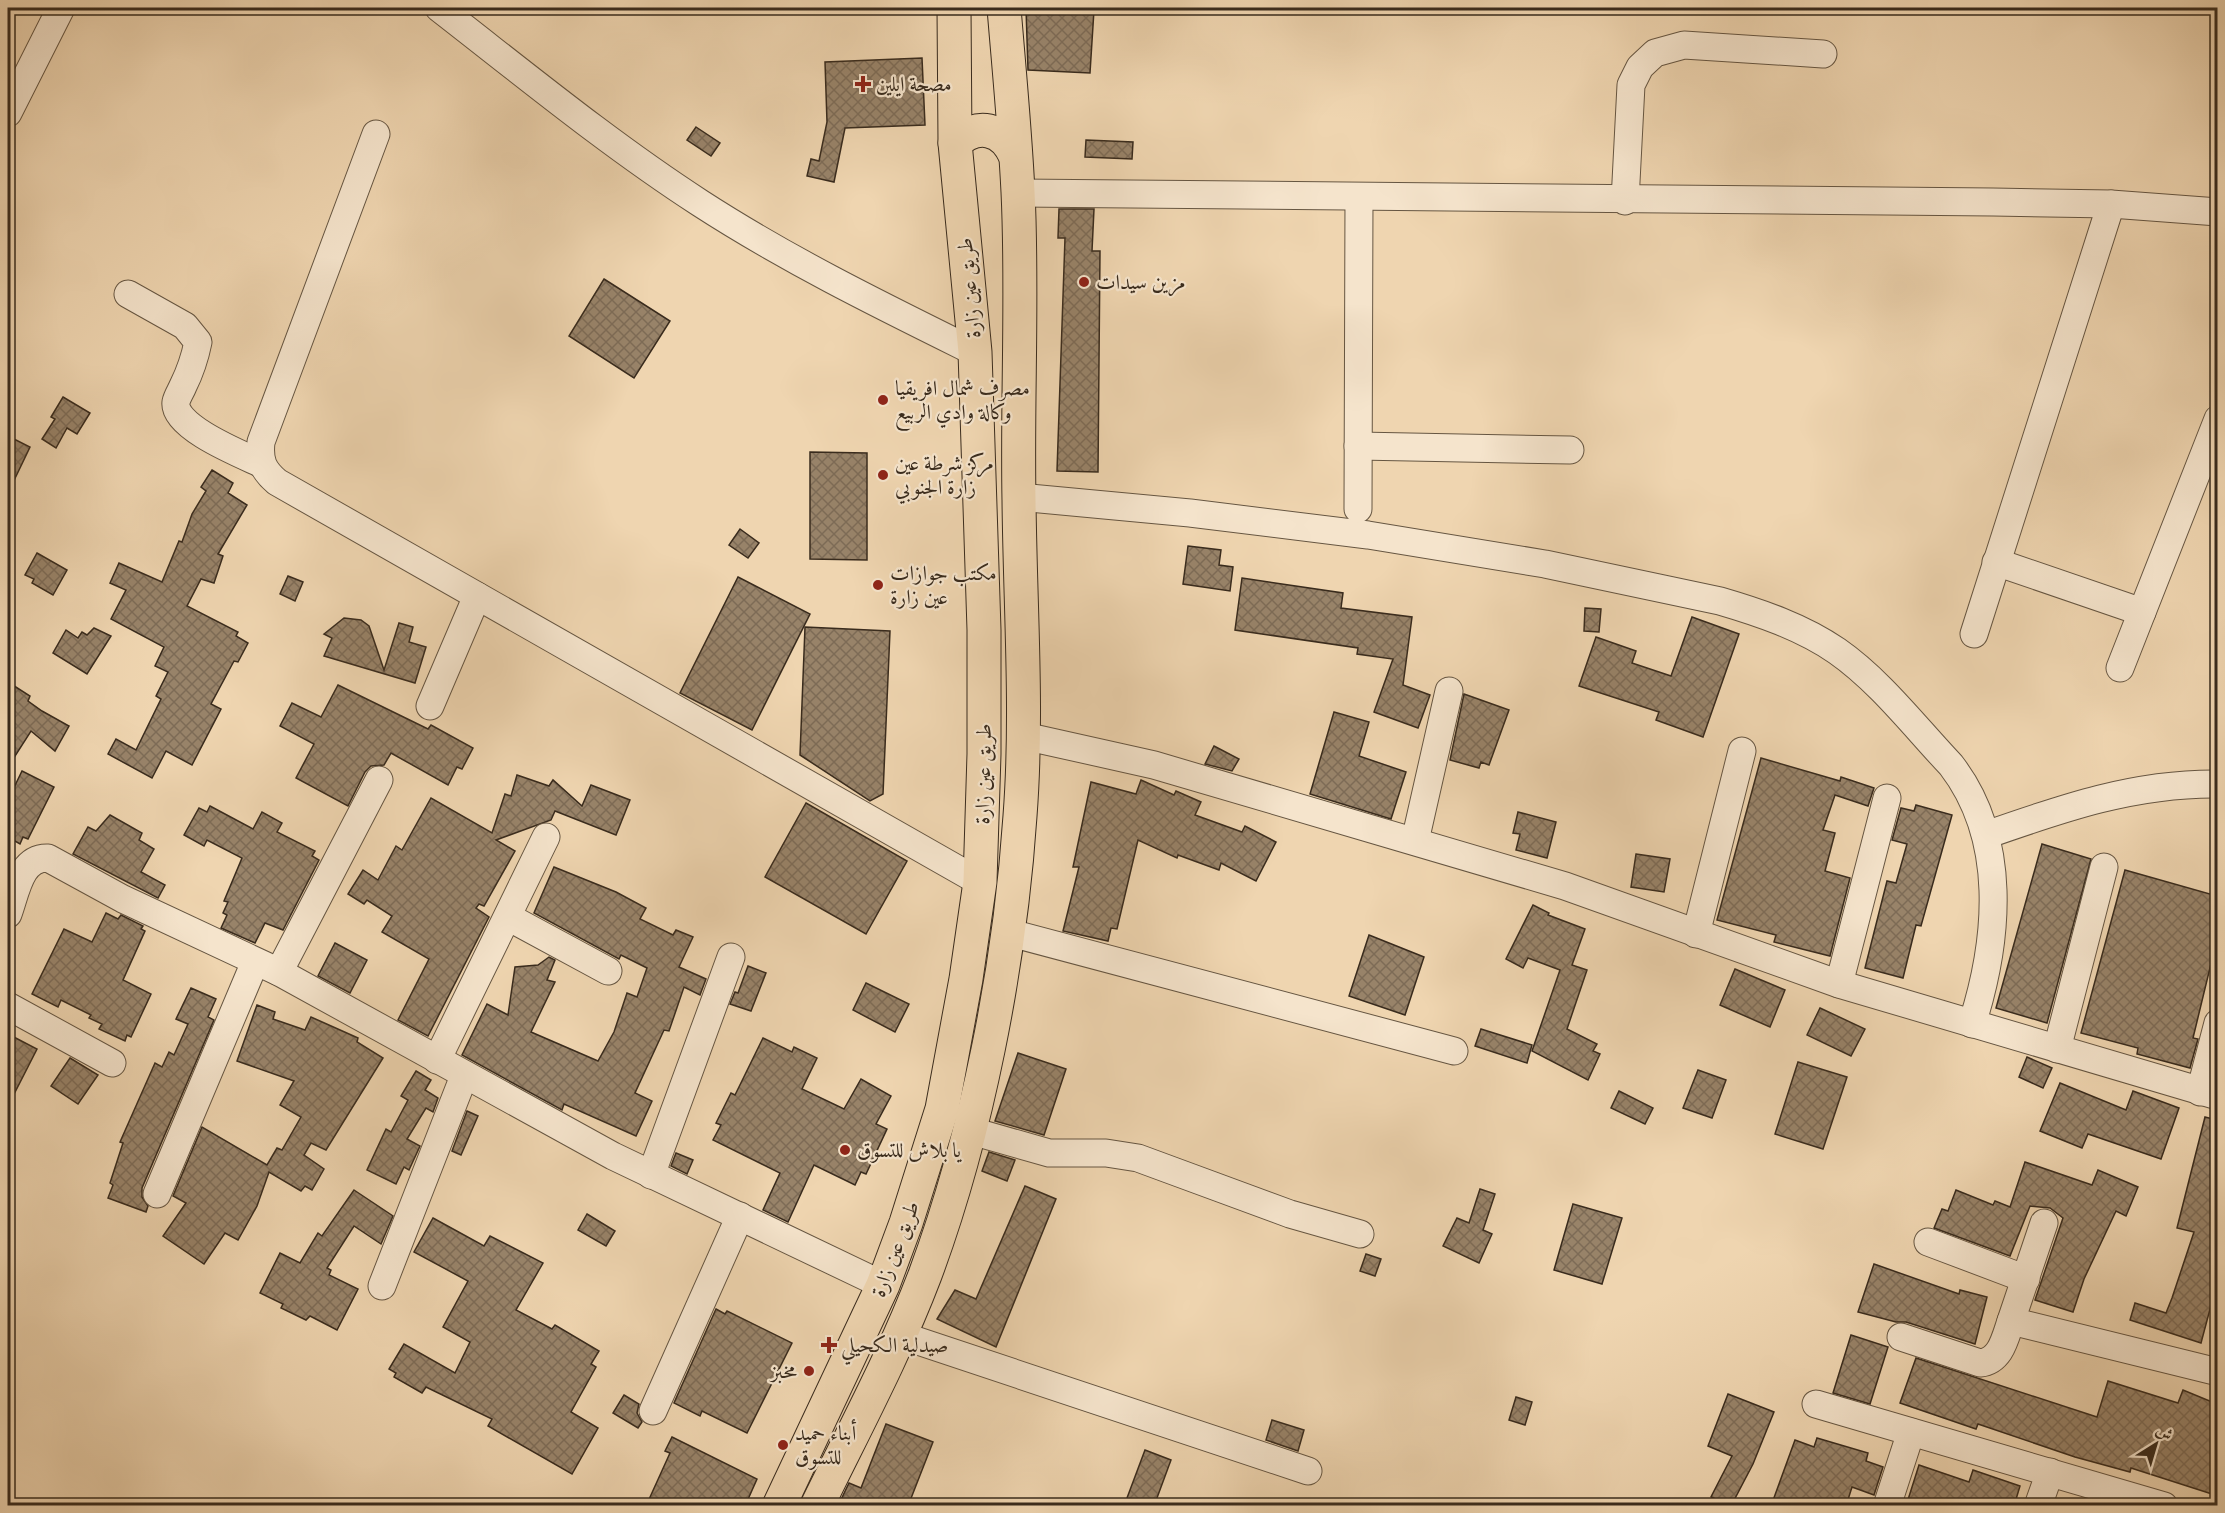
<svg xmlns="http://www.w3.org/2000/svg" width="2225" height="1513" viewBox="0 0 2225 1513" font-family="'Gentium Book Plus',Amiri,serif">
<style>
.building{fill:url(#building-cross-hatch);stroke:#392b1d;stroke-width:1.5}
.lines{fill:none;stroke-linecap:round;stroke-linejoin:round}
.minor-casing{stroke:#665642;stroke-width:29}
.major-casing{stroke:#392b1d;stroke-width:35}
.minor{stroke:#f5e4cc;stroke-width:27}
.major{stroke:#efd5b0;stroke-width:33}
.poi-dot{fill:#8f2418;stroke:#f5e4cc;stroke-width:2}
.labels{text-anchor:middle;stroke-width:4.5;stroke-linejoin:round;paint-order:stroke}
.poi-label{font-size:21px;fill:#392b1d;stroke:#f5e4cc;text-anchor:start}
.street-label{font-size:21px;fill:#392b1d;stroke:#f5e4cc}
</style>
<defs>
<pattern id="building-cross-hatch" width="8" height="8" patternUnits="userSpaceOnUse" patternTransform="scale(1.5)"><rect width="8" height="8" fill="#988369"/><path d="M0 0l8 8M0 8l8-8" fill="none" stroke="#7d6b56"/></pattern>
</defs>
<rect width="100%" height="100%" fill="#efd5b0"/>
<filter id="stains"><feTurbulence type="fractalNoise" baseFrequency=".00333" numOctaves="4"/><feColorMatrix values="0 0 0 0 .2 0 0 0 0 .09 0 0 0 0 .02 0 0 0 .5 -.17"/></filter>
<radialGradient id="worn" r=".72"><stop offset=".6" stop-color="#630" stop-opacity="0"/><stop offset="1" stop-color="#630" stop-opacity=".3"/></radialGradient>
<!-- building -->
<g class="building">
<polygon points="1026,8 1094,10 1090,73 1028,70"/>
<polygon points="922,58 925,125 845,128 834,182 807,176 811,159 819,161 827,122 825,62"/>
<polygon points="696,127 720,143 711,156 687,140"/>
<polygon points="1086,140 1133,142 1132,159 1085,157"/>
<polygon points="1059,209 1094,209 1092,251 1100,251 1098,472 1057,471 1065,238 1058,238"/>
<polygon points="604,279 670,321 634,378 569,336"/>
<polygon points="63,397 90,413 77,434 67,428 56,448 42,439 55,419 51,417"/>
<polygon points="8,436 30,447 8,493"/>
<polygon points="810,452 867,453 867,560 810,559"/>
<polygon points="212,470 233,483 228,493 247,505 218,554 223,556 214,583 201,579 187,606 238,632 236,636 248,643 238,662 234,661 211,704 221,709 192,765 166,751 152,778 108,754 116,739 136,750 161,699 156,696 168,672 155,666 164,647 111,619 126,590 110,583 119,563 162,582 179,541 182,542 192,514 206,491 201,487"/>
<polygon points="740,529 759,543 748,558 729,545"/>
<polygon points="1188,546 1221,550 1219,565 1233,567 1230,591 1183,584"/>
<polygon points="37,553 67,570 53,595 32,583 34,579 25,575"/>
<polygon points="288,576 303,582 295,601 280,594"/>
<polygon points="738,577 810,614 752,730 680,693"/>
<polygon points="1242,578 1343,593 1341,608 1412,617 1403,685 1430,695 1418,728 1374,712 1393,659 1357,654 1358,648 1235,630"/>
<polygon points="1585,608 1601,609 1599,632 1584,631"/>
<polygon points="1692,617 1739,634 1703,737 1656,720 1659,712 1579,686 1596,637 1636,651 1632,663 1671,676"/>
<polygon points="344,618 361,620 369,626 384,670 399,623 413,627 409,642 426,647 415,683 324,656 332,638 324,634"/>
<polygon points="805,627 890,631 883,794 870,801 800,755"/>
<polygon points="94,628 111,636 87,674 53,653 66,630 78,638 82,632 87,635"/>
<polygon points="8,682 30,696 28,701 42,711 69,726 55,751 31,731 8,767"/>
<polygon points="338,685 428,729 431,725 473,748 462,769 457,767 448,785 391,753 384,765 371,766 365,772 348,806 296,778 314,744 280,726 292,703 321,717"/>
<polygon points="1464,694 1509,710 1489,765 1481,762 1479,768 1450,760"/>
<polygon points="1334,712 1369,722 1359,756 1406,772 1391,819 1310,794"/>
<polygon points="1214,746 1239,759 1232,771 1205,764"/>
<polygon points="1761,758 1840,781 1841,777 1874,788 1868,806 1835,795 1823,830 1835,833 1825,871 1850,878 1830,956 1774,942 1776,935 1717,920"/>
<polygon points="22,771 54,787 28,839 23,837 20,844 8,837 8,800"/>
<polygon points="517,775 549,786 553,780 582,806 591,785 630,800 616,835 555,811 551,820 496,840 515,851 484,906 479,904 476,908 489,917 428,1036 398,1020 429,959 382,932 392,916 367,900 364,904 348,894 363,870 378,880 396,846 402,850 431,798 492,833 505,794 511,796"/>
<polygon points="1141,780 1174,795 1176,791 1201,802 1195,815 1242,832 1245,826 1276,842 1256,881 1221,863 1219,870 1178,855 1177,858 1138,840 1117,929 1111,928 1108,941 1063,931 1079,867 1073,867 1091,782 1136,794"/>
<polygon points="806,803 907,861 866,934 765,877"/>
<polygon points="1916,805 1952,815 1921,926 1916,925 1903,978 1865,968 1887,881 1896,883 1907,844 1892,840 1901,808 1914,811"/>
<polygon points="210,806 253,829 262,812 282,823 277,832 315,851 312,856 319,860 283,930 265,923 255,943 221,928 227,915 223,913 228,902 224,901 242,858 207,840 204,846 184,835 199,808 207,812"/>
<polygon points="1518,812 1556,822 1547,858 1516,850 1520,834 1513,833"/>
<polygon points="110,815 142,833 139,840 154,849 141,872 165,885 158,898 73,854 88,827 96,831"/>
<polygon points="2042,844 2091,859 2047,1023 1996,1008"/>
<polygon points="1636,854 1670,859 1664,892 1631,887"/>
<polygon points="554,867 616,892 646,908 640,919 673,935 676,930 693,937 679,967 706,979 700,995 684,987 669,1031 664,1030 635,1093 652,1101 636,1136 564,1104 562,1110 462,1055 487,1004 508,1015 515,967 538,965 549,957 555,960 547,980 555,982 531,1032 598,1061 614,1032 627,993 637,997 647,968 621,955 619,959 534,913"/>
<polygon points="2125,870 2217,896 2217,939 2193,1038 2198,1039 2190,1068 2137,1054 2138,1048 2081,1033"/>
<polygon points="1533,905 1549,913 1548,915 1585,929 1572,965 1587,970 1567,1029 1597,1044 1593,1051 1600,1054 1588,1080 1532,1051 1560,970 1528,958 1523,968 1506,959"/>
<polygon points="106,913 118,919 121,915 143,926 141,929 145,931 123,980 151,994 131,1037 127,1035 125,1041 99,1029 102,1024 89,1018 91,1015 61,1000 58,1007 32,994 64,929 92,942"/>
<polygon points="1369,935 1424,957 1405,1015 1349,996"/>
<polygon points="335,943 367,960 350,993 318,976"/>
<polygon points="748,966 766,973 751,1011 730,1004 735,992 738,993"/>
<polygon points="1735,969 1785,990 1770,1027 1720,1005"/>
<polygon points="866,983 909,1004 895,1032 853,1010"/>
<polygon points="191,988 216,999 208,1017 214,1020 142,1188 142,1197 148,1206 146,1212 108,1198 113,1185 110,1183 123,1143 120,1142 155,1063 162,1067 169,1052 174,1055 188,1024 176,1019"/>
<polygon points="257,1005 275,1012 273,1019 305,1030 311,1017 358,1038 357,1042 383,1058 326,1150 311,1143 304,1155 324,1169 312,1190 305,1186 301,1191 269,1172 257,1206 238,1240 225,1233 204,1264 163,1236 186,1203 173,1196 202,1127 267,1165 277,1148 282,1150 301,1117 280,1105 294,1081 237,1061"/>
<polygon points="1820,1008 1865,1029 1851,1056 1807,1035"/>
<polygon points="1481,1029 1532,1045 1527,1063 1475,1046"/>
<polygon points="8,1034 37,1049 8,1106"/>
<polygon points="763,1038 792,1052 794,1047 817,1058 802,1089 844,1109 861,1079 891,1096 876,1124 887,1129 866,1174 861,1172 855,1185 814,1165 788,1222 763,1210 780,1173 713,1140 721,1125 716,1123 731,1093 735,1095"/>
<polygon points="1018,1053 1066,1069 1044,1135 995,1121"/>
<polygon points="2027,1057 2052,1068 2043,1088 2019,1077"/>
<polygon points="70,1058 98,1075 78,1104 51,1086"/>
<polygon points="1798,1062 1847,1077 1823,1149 1775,1134"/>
<polygon points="1698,1070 1726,1080 1712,1118 1683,1108"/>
<polygon points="416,1071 431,1080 425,1090 438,1098 433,1112 426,1108 407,1139 420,1146 409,1170 404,1167 396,1184 367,1170 386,1129 391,1132 408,1100 401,1096"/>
<polygon points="2060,1083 2126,1110 2133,1091 2179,1108 2161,1159 2088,1134 2082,1148 2040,1131"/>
<polygon points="1619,1091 1653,1108 1645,1124 1611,1108"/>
<polygon points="467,1111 478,1116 461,1155 452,1151"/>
<polygon points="2205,1117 2217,1120 2217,1283 2201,1343 2130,1320 2135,1303 2166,1313 2172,1298 2194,1232 2177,1228"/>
<polygon points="989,1152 1015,1160 1007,1181 982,1171"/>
<polygon points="676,1153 693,1160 687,1174 671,1166"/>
<polygon points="2025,1162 2092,1185 2098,1170 2138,1187 2126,1216 2116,1211 2084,1279 2073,1312 2035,1300 2063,1218 2050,1208 2030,1206 2010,1256 1934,1228 1942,1209 1948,1211 1956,1190 1993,1205 1995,1201 2010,1207"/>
<polygon points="1025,1186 1056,1199 996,1347 937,1319 955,1290 976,1299"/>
<polygon points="1480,1189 1495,1194 1483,1230 1492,1234 1479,1263 1443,1246 1457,1218 1469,1223"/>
<polygon points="354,1190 393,1216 381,1244 354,1226 327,1268 331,1270 329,1275 358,1289 337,1330 310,1316 306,1320 281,1308 283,1304 260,1293 280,1253 300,1263 318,1233 322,1236"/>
<polygon points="1573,1204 1622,1218 1602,1284 1554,1270"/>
<polygon points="587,1214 615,1231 606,1246 578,1230"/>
<polygon points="433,1218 484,1246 490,1236 543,1263 516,1310 552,1329 555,1325 599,1351 591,1364 596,1367 571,1412 598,1428 572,1474 488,1426 492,1419 426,1387 422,1393 394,1377 396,1373 389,1369 404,1344 455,1373 470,1342 443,1327 468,1281 414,1252"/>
<polygon points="1366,1254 1381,1259 1375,1276 1360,1271"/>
<polygon points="1874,1264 1959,1294 1960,1290 1987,1297 1975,1344 1906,1322 1896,1322 1858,1312"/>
<polygon points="716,1309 725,1314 727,1311 792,1343 747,1433 702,1411 700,1416 674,1403"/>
<polygon points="1851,1335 1888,1347 1870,1404 1833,1393"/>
<polygon points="1916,1358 2097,1417 2108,1381 2178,1403 2183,1390 2217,1404 2217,1475 2212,1494 2131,1468 2130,1472 2075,1457 1978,1424 1976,1429 1900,1403"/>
<polygon points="1728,1394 1774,1412 1753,1464 1731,1506 1711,1497 1732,1456 1708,1446"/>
<polygon points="624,1395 639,1404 637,1413 642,1422 638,1428 613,1413"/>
<polygon points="1516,1397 1532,1402 1525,1425 1509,1420"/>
<polygon points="1272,1420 1304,1430 1298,1451 1266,1440"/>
<polygon points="886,1424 933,1442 908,1506 838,1506 849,1483 861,1488"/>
<polygon points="672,1437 757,1479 745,1506 646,1506 670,1453 665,1451"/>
<polygon points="1817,1438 1868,1453 1866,1461 1883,1467 1874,1495 1852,1487 1846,1506 1771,1506 1795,1440 1814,1447"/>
<polygon points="1145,1450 1171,1460 1154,1506 1124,1506"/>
<polygon points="1919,1465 1969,1482 1973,1470 2020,1486 2014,1506 1906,1506"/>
</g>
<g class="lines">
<defs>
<g id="minor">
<path d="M439,8C524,74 609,144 700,203C788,260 882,306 975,352"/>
<polyline points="8,113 61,8"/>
<path d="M376,134L261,442C259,461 263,470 277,482L980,882"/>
<polyline points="1018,193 1993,202 2111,204 2218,212"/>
<polyline points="1625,201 1631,85 1640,67 1655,53 1684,45 1823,54"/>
<path d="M128,294L185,326L198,342C195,357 190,372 183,386C181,391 177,397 176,402C172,427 243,455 262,464"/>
<polyline points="1358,446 1570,450"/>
<path d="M1019,497L1190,513L1368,535L1545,564L1720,601C1761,613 1802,627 1837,651C1880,681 1915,727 1951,765C2008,839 1999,939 1972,1024"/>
<polyline points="1358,509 1359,198"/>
<polyline points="1996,562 2142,612"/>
<polyline points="1974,634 2111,204"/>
<polyline points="2120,668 2218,419"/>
<polyline points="430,706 477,596"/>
<polyline points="1024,736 1154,765 1565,886 1839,984 2218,1096"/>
<path d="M1986,835C2063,808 2135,783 2218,784"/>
<polyline points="1415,841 1449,691"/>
<path d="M8,914C16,893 20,857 48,858L123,899L279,972L613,1156L883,1285"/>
<polyline points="508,917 608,971"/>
<polyline points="1007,932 1454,1051"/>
<polyline points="1696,934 1742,751"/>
<polyline points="279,972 379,780"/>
<polyline points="1839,984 1887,798"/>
<polyline points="8,1006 112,1063"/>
<polyline points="2057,1049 2104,867"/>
<polyline points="437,1060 546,837"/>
<polyline points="2200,1092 2218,1023"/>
<polyline points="968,1130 1049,1153 1106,1153 1138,1158 1290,1214 1360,1234"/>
<polyline points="651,1175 731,957"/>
<polyline points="157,1194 255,962"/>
<polyline points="2044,1223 2011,1321 2218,1372"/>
<polyline points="1928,1242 2026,1279"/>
<polyline points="382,1286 464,1076"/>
<polyline points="900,1335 1308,1471"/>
<path d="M1901,1337L1980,1363C2001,1361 2005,1338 2011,1321"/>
<polyline points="1816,1404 2164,1506"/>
<polyline points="653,1411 740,1216"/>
<polyline points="1887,1506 1911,1432"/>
<polyline points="2038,1506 2050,1472"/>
</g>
<g id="major">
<path d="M955,143C977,122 1003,128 1015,155"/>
<polyline points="779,1506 883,1285 906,1223 942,1109 966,979 980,882 984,754 984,630 975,352 955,143 954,8"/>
<path d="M817,1506C854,1430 895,1354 925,1275C977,1135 1010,965 1020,816C1028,711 1020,605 1019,500C1017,398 1023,294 1018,192C1015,130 1009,69 1004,8"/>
</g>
</defs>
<!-- minor casing -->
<use href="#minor" class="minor-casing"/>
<!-- major casing -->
<use href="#major" class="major-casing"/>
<!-- minor -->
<use href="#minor" class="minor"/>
<!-- major -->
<use href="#major" class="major"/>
</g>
<!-- markers -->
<g class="poi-dot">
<path d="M860 75h6v6h6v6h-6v6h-6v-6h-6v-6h6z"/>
<circle cx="1084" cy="282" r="6"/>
<circle cx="883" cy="400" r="6"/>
<circle cx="883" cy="475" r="6"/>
<circle cx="878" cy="585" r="6"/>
<circle cx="845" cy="1150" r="6"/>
<path d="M826 1336h6v6h6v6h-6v6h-6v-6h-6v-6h6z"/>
<circle cx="809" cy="1371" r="6"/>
<circle cx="783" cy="1445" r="6"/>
</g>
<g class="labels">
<!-- poi labels -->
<g class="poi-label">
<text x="876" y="91">مصحة ايلين</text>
<text x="1096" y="289">مزين سيدات</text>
<text x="895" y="395">مصرف شمال افريقيا<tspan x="895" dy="24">وكالة وادي الربيع</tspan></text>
<text x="895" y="470">مركز شرطة عين<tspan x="895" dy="24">زارة الجنوبي</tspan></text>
<text x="890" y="580">مكتب جوازات<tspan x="890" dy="24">عين زارة</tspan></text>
<text x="857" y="1157">يا بلاش للتسوق</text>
<text x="841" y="1352">صيدلية الكحيلي</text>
<text x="797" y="1378" text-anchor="end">مخبز</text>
<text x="795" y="1440">أبناء حميد<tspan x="795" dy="24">للتسوق</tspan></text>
</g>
<!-- street labels -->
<g class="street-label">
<text transform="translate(969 288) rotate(-95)" y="7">طريق عين زارة</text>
<text transform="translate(983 774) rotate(-89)" y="7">طريق عين زارة</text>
<text transform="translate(895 1249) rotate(-69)" y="7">طريق عين زارة</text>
</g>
</g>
<!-- margin -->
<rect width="2225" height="1513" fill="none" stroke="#efd5b0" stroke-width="30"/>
<rect x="9" y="9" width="2207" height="1495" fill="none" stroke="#392b1d" stroke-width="3"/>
<rect x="15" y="15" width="2195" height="1483" fill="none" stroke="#392b1d" stroke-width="1.5"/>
<!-- north arrow -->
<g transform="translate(2156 1444) rotate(37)" stroke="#f5e4cc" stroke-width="4.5" paint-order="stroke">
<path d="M0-4.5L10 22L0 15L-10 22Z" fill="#392b1d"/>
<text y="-9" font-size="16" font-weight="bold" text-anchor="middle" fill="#392b1d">ش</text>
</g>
<rect width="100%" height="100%" filter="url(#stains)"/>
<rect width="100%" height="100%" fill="url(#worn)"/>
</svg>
